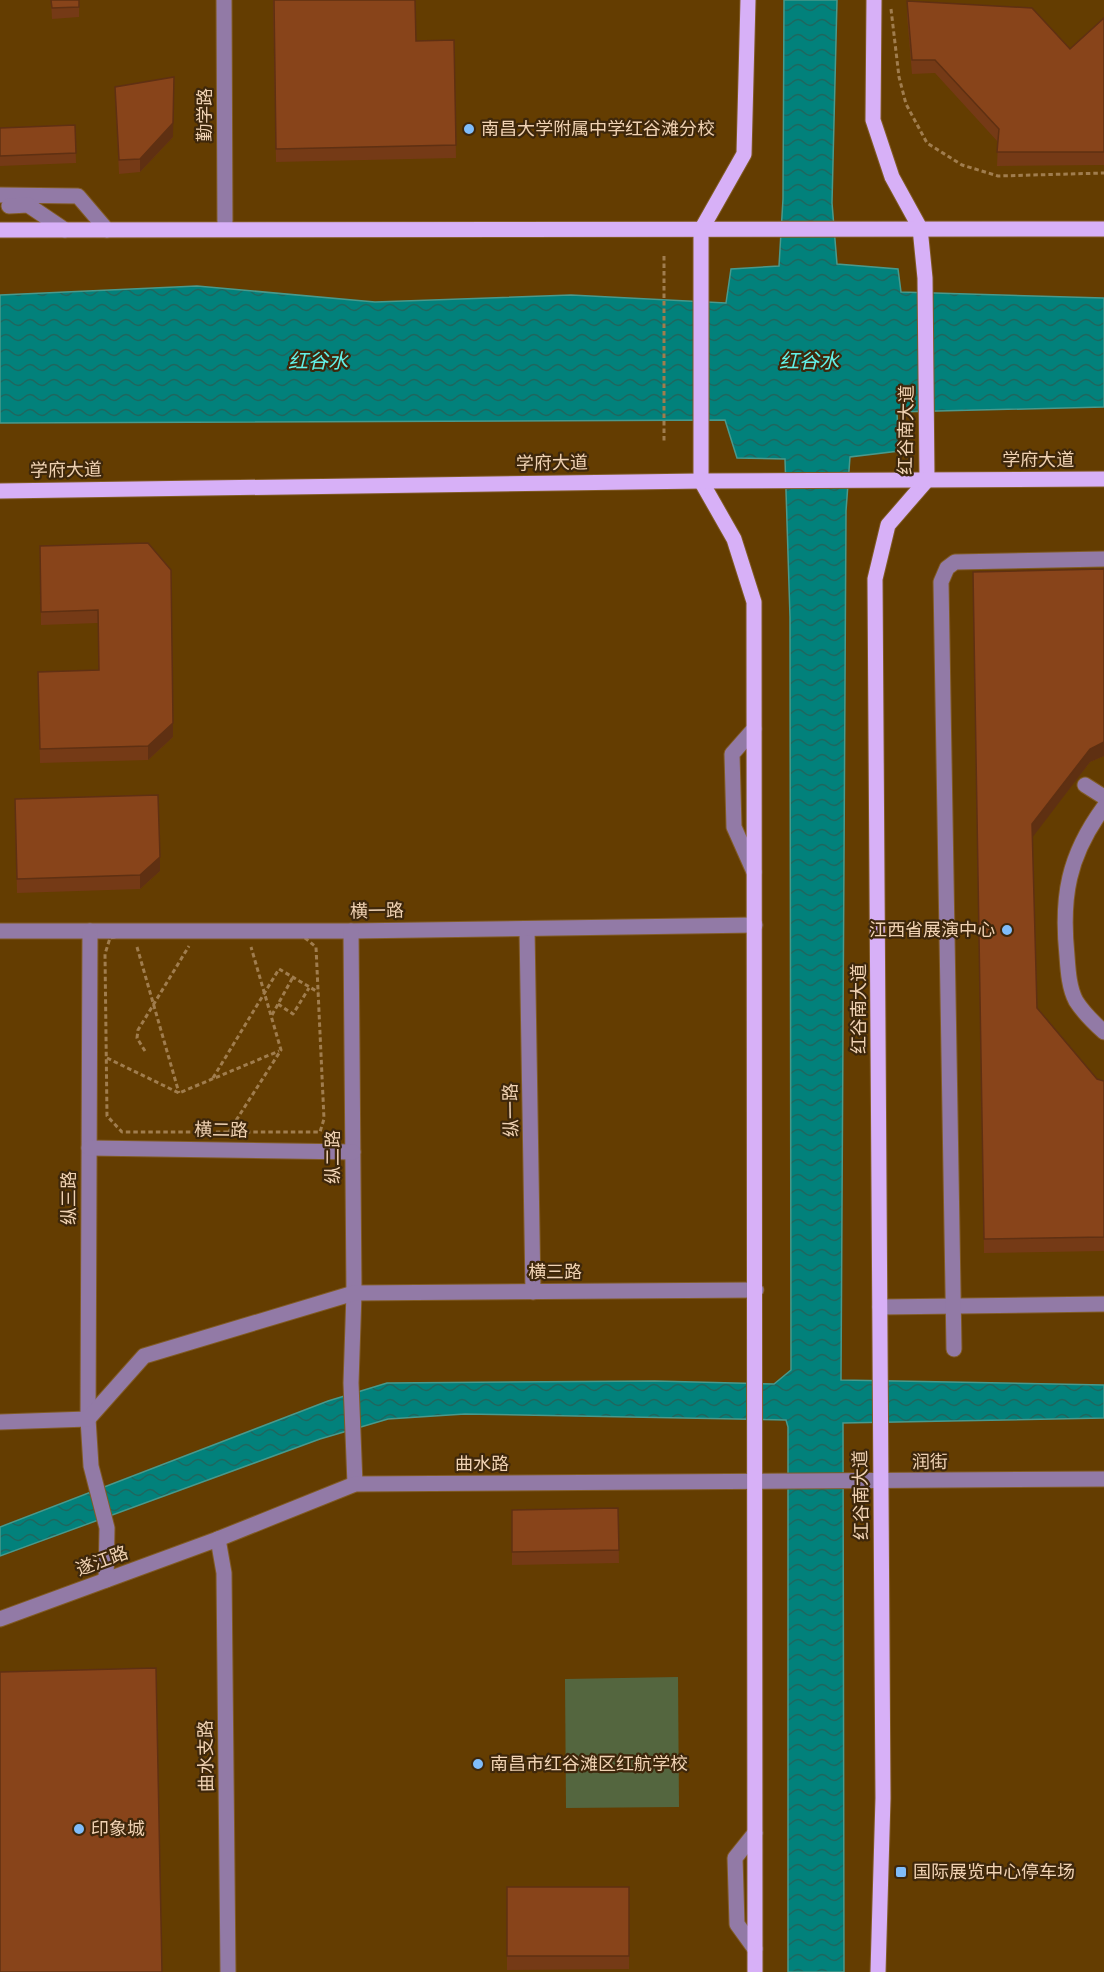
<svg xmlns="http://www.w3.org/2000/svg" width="1104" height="1972" viewBox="0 0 1104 1972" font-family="Raleway,'Noto Sans SC',sans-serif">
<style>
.green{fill:#54663f}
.water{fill:url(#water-waves);stroke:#49998c;stroke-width:1.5}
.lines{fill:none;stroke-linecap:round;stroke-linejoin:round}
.minor-casing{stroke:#805b25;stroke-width:17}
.major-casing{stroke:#805b25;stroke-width:17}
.path{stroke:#a07d4e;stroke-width:3;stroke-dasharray:4.5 3;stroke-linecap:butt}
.minor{stroke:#927aa6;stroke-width:15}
.major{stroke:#d7b0f7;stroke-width:15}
.wall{fill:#753a16}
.shaded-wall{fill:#5f3012}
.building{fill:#88441a;stroke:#5f3012;stroke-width:1.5}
.poi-dot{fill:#80bdfa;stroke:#3e270b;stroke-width:2}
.labels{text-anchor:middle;stroke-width:4.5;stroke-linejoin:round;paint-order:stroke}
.street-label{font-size:18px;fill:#f0d2b3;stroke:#3e270b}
.poi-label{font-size:18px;fill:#f0d2b3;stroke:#3e270b;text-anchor:start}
.water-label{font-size:20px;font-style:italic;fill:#62f2e9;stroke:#3e270b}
</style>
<defs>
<pattern id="water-waves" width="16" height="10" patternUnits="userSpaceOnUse" patternTransform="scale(1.5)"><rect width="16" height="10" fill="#02817b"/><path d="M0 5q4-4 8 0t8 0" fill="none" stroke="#1e675f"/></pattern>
</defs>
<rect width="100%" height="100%" fill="#643d01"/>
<!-- green -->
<polygon class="green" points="678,1677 679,1807 566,1808 565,1679"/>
<!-- water -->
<polygon class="water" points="784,0 837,0 832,203 837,264 898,269 901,292 1104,298 1104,407 897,412 899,451 850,457 846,511 841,1380 1104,1385 1104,1418 843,1423 844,1972 788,1972 788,1427 786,1420 465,1414 388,1419 320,1439 0,1556 0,1527 328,1401 387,1383 655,1381 774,1384 791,1370 790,617 785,459 737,458 725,420 0,423 0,295 197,286 375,302 571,295 726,303 731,269 779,266 783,199"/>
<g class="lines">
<defs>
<g id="minor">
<polyline points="224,0 225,229"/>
<polyline points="0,195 78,196 107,230"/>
<polyline points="9,206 28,205 65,230"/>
<polyline points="1085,785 1104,797"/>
<path d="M1104,807C1068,856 1061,897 1067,956C1068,970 1069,988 1076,1001C1083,1012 1094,1023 1104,1032"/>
<polyline points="754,872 734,827 732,754 754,729"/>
<polyline points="527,929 533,1292"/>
<polyline points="0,931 351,931 755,925"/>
<polyline points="90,931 88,1419 91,1466 107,1528 106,1580"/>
<polyline points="351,931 354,1293 351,1383 355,1484"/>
<polyline points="89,1148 353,1152"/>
<polyline points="880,1307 1104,1304"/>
<polyline points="954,1349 941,582 947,568 955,562 1104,559"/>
<polyline points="0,1422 88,1419 144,1356 354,1293 756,1290"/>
<polyline points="218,1539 224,1573 228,1972"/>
<polyline points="0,1619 218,1539 355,1484 1104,1479"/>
<polyline points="755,1949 737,1924 735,1858 755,1833"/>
</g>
<g id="major">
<polyline points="748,0 744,154 701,230 701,481 734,539 754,602 755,1972"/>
<polyline points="874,0 873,120 892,177 920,228 925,278 927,480 888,525 875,579 883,1798 878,1972"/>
<polyline points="0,230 1104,229"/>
<polyline points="0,491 701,481 1104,479"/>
</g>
</defs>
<!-- minor casing -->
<use href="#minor" class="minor-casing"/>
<!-- major casing -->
<use href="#major" class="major-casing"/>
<!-- path -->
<g class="path">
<polyline points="891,9 899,77 906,104 927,143 962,165 998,176 1104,173"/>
<polyline points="664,256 664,441"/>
<polygon points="299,933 316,947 324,1119 320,1132 122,1132 107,1116 105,954 110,938 133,934"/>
<polyline points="137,947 179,1093"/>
<polyline points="278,1004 293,1014 309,988"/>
<polyline points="272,1015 293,977"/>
<polyline points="145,1051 137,1038 138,1030 189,946"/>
<polyline points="107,1058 179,1093 279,1051"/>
<polyline points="213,1078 279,969 318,992"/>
<polyline points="228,1133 281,1050 251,947"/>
</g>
<!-- minor -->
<use href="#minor" class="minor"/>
<!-- major -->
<use href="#major" class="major"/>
</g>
<!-- wall -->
<g class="wall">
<polygon points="51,0 79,0 79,17 52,19"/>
<polygon points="273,0 416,41 454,40 456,158 276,162"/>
<polygon points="907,1 1070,49 1104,18 1104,165 997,166 998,142 935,73 912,74 907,15"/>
<polygon points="115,87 173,137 140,172 119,174"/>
<polygon points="75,125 76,163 0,166 0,128"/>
<polygon points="148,543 173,737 148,760 40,763 38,672 99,670 98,623 41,625 40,546"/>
<polygon points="1104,569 1104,756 1090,762 1032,837 1037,1008 1097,1079 1104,1081 1104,1251 984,1253 973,572"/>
<polygon points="15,813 160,871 140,889 17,893"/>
<polygon points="618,1508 619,1563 512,1565 512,1510"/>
<polygon points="507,1887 629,1887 629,1969 507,1970"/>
</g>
<!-- shaded-wall -->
<g class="shaded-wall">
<polygon points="174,91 173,137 140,172 140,159"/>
<polygon points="173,723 173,737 148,760 148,746"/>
<polygon points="1104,742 1104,756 1090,762 1032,838 1032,824 1090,749"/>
<polygon points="160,857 160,871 140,889 140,875"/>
</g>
<!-- building -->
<g class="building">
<polygon points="51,0 79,0 79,7 52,8"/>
<polygon points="274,0 415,0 416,41 454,40 456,145 276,149"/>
<polygon points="907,1 1032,8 1070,49 1104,18 1104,152 997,152 999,129 935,60 912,60"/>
<polygon points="174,77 173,123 140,159 119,160 115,87"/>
<polygon points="75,125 76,153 0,156 0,128"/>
<polygon points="148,543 171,570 173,723 148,746 40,749 38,672 99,670 98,610 41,612 40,546"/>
<polygon points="1104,569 1104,742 1090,749 1032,824 1037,1008 1097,1079 1104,1081 1104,1237 984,1239 973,572"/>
<polygon points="158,795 160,857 140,875 17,879 15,799"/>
<polygon points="618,1508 619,1550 512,1552 512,1510"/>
<polygon points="156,1668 162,1972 0,1972 0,1672"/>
<rect x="507" y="1887" width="122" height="69"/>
</g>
<!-- markers -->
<g class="poi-dot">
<circle cx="469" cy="129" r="6"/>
<circle cx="1007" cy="930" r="6"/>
<circle cx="478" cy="1764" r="6"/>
<circle cx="79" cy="1829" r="6"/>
<rect x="895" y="1866" width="12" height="12" rx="3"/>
</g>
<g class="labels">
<!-- street labels -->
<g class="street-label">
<text transform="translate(205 115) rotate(-90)" y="6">勤学路</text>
<text transform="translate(906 430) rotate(-89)" y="6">红谷南大道</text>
<text x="1038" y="466">学府大道</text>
<text transform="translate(552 463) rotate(-1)" y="6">学府大道</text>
<text transform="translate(66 470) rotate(-1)" y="6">学府大道</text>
<text transform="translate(377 911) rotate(-1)" y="6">横一路</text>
<text transform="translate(859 1009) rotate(-90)" y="6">红谷南大道</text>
<text transform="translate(511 1110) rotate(-91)" y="6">纵一路</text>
<text transform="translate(221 1130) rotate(1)" y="6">横二路</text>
<text transform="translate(333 1157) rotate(-90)" y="6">纵二路</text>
<text transform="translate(69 1198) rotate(-90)" y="6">纵三路</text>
<text x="555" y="1278">横三路</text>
<text transform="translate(930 1462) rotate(-1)" y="6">润街</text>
<text x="482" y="1470">曲水路</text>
<text transform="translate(861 1495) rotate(-91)" y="6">红谷南大道</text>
<text transform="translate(102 1561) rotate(-20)" y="6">遂江路</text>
<text transform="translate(206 1756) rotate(-91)" y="6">曲水支路</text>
</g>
<!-- poi labels -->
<g class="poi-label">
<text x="481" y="135">南昌大学附属中学红谷滩分校</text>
<text x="995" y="936" text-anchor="end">江西省展演中心</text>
<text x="490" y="1770">南昌市红谷滩区红航学校</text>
<text x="91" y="1835">印象城</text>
<text x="913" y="1878">国际展览中心停车场</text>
</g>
<!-- water labels -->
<g class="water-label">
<text x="318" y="368">红谷水</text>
<text x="809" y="368">红谷水</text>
</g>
</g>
</svg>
